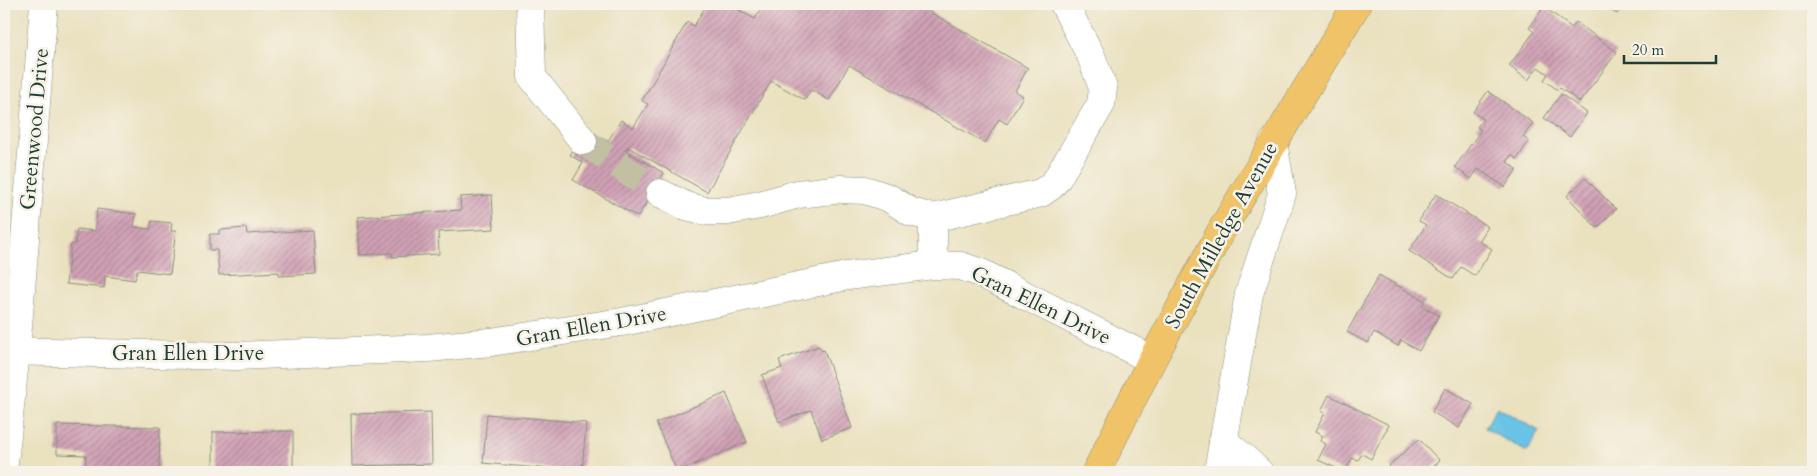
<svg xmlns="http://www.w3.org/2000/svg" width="1817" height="476" viewBox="0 0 1817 476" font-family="Cardo,serif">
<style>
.water{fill:#68c3e6;stroke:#44808d}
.building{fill:url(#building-hatch)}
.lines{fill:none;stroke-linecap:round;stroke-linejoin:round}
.minor-tunnel{stroke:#c1c0a3;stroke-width:28;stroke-dasharray:28 14;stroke-linecap:butt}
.minor-casing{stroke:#848f7a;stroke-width:29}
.major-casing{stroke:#848f7a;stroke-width:29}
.minor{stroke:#fff;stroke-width:28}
.major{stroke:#f1c369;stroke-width:28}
.labels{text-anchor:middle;stroke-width:5;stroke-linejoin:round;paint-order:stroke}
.street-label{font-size:21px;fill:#1f3d34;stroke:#f7f3e8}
</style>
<defs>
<pattern id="building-hatch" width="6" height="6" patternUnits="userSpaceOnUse" patternTransform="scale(1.25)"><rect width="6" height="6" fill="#d1a1b6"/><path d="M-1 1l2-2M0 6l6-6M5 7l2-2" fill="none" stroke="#a98495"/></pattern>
</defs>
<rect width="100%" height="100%" fill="#f7f3e8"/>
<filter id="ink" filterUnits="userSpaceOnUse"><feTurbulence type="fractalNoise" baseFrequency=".02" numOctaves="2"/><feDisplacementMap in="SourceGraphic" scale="10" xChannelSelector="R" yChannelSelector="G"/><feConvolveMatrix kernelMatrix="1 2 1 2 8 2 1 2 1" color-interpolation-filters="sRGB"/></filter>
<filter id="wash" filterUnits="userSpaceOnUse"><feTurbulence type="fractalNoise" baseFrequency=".0096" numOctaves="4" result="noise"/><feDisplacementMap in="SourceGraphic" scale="20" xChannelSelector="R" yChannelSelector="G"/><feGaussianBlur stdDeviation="1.12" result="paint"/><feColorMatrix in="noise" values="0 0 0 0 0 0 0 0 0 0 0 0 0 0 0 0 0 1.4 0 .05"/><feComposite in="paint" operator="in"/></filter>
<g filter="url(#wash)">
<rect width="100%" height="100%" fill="#eae1bf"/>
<!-- water -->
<polygon class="water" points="1497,407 1539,431 1527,452 1485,428"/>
<g id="blocks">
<!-- building -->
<g class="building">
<polygon points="707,4 728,4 755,19 764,4 916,4 1028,68 1015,91 1023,96 1007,124 999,119 985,143 849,65 829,100 811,90 805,100 771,81 707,192 628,147 626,151 664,173 638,217 573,180 583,163 570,155 576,146 586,152 596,135 608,141 621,120 633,128 648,104 642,101 687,22 694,26"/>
<polygon points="1600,4 1624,4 1617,14"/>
<polygon points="1544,7 1572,28 1576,22 1617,52 1580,102 1560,88 1558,90 1544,80 1548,74 1538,67 1528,80 1509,66 1534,32 1529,28"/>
<polygon points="1488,91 1533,123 1523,137 1529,141 1517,159 1511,155 1507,162 1517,169 1505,187 1478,169 1471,179 1455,167 1481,130 1477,127 1483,119 1473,112"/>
<polygon points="1561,94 1587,113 1570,137 1544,118"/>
<polygon points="1585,178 1616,209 1597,228 1567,196"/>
<polygon points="1436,194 1488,227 1479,241 1492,249 1475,276 1461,267 1453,279 1409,251 1426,225 1419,221"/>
<polygon points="492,195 494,229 438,232 439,254 392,257 392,253 360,255 358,217 461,210 460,197"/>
<polygon points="97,209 136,214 134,227 150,229 152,221 172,223 171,231 176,231 170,274 137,270 135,280 105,276 104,288 66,284 71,244 75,244 77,229 95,231"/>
<polygon points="246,228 247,234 313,230 316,274 279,276 279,272 219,275 217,250 210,250 210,234 219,234 219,230"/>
<polygon points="1379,275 1425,301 1422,306 1439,315 1419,351 1401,340 1398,346 1374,332 1368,343 1347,332"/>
<polygon points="819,346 822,351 824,350 852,428 822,439 811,410 779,422 762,375 782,368 779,360"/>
<polygon points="1445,388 1473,404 1459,428 1432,412"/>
<polygon points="726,393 747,442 677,472 656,423"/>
<polygon points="1329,395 1389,425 1371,459 1362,454 1358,460 1352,458 1345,472 1318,460 1326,444 1320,441 1323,436 1315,432 1325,413 1321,411"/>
<polygon points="431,412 432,464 352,466 351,414"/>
<polygon points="487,414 586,423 582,472 483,463"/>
<polygon points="57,425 160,427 159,472 85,472 86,455 57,454"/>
<polygon points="293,431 293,472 213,472 213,432"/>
<polygon points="1419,439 1440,461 1427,472 1395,472 1389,466"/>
</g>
</g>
</g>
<g filter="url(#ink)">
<use href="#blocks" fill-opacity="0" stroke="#848f7a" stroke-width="1"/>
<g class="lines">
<!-- minor-tunnel -->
<polyline class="minor-tunnel" points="583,141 660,193"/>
<defs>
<g id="minor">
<polyline points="530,4 532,77 583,141"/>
<polyline points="660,193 686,206 706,211 728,211 760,205 798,194 841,189 865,190 889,198 911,212 933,218 1041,193 1051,186 1057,179 1101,104 1103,88 1091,56 1064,4"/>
<polyline points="933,218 933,265"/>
<polyline points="4,351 236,356 428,348 491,342 622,322 847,276 933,265 961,266 981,273 1152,360"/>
<polyline points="1223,441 1244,458 1259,472"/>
<polyline points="4,463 16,351 44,4"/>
<polyline points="1218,472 1249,294 1282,194 1273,142"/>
</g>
<polyline id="major" points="1096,472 1152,360 1221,231 1357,4"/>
</defs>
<!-- minor casing -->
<use href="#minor" class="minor-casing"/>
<!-- major casing -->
<use href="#major" class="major-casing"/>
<!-- minor -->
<use href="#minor" class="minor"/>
<!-- major -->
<use href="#major" class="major"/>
</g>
</g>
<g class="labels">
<!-- street labels -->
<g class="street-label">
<text transform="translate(34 129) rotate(-85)" y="7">Greenwood Drive</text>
<text transform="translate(1221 235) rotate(-61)" y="7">South Milledge Avenue</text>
<text transform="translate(1041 305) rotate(26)" y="7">Gran Ellen Drive</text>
<text transform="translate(591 326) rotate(-10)" y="7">Gran Ellen Drive</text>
<text x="188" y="360">Gran Ellen Drive</text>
</g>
</g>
<!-- margin -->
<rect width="1817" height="476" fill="none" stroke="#f7f3e8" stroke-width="20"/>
<!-- scale -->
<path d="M1624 55v8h92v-8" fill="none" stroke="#1f3d34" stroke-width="2.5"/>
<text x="1632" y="55" font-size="15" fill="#1f3d34" stroke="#f7f3e8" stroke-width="4" paint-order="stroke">20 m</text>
</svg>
